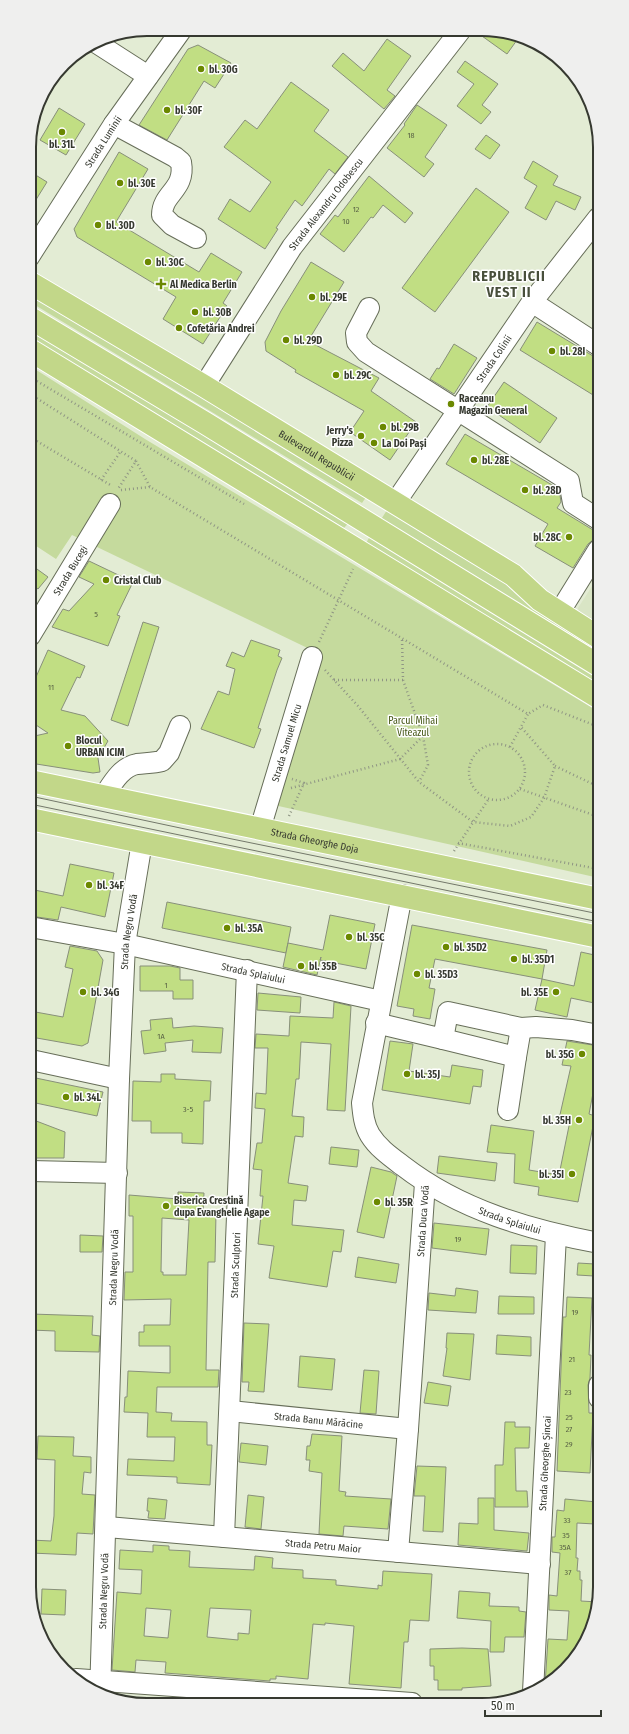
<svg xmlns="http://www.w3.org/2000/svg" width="629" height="1734" viewBox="0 0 629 1734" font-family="'Fira Sans Condensed',sans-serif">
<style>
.built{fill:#d9e5c5}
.green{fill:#c5da9d}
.building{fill:#c1de83;stroke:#88907a;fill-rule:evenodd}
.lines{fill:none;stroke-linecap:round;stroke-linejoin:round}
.minor-casing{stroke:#676e59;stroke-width:22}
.major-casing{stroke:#fff;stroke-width:24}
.path{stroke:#8f9584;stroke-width:2.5;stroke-dasharray:1 3;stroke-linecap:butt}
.minor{stroke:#fff;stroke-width:20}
.major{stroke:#c2d789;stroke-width:22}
.tram{stroke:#73786a;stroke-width:1}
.poi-dot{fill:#6b8800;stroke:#fff;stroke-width:1.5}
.labels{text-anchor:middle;stroke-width:3;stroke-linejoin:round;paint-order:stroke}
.number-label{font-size:8px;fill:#596245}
.poi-label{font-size:10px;font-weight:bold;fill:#363930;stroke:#fff;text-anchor:start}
.street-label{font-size:10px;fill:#363930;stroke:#fff}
.park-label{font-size:10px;fill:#495a1b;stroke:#fff}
.district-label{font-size:14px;font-weight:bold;letter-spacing:1px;fill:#484f3b;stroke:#fff}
.rim{fill:none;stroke:#363930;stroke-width:2}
</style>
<rect width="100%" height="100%" fill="#e3ecd4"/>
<!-- built -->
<polygon class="built" points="598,577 598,631 590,625 593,620 579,613 578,608"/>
<!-- green -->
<g class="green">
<polygon points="29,288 369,493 362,503 30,302"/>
<polygon points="30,322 352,519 344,528 30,337"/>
<polygon points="30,366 145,439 599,712 599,878 274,805 322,655 72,535 56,559 30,542"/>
<polygon points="387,510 501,580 548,619 598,650 598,657 380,521"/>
<polygon points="370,536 598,673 598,690 364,547"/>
</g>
<!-- building -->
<g class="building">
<polygon points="475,31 505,31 517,40 507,54"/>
<polygon points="387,39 411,56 387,90 395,96 384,109 332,66 343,53 364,71"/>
<polygon points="198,45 231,63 215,88 204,81 167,140 139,125 188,49"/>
<polygon points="465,61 498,84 482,105 491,112 481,124 457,106 474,84 457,72"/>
<polygon points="291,82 329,110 314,131 348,157 335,174 329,169 302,206 295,200 276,228 278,229 265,249 218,219 230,199 250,212 271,182 224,147 245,120 257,129"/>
<polygon points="417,105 447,125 425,157 434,164 424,177 387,148 405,125 404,124"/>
<polygon points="59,108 85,124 66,155 40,140"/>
<polygon points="486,135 500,145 490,159 475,149"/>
<polygon points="119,152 148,169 116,222 199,272 211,253 242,272 223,303 227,306 203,344 163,319 176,297 77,237 74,229"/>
<polygon points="533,161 558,176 553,185 581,197 575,210 556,201 546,220 525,208 537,186 524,178"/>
<polygon points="29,171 47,182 29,211"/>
<polygon points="369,176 413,213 405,223 383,205 373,218 371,217 344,252 320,234 335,215 338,217"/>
<polygon points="476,188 509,212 435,312 402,288"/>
<polygon points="311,262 344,282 308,341 379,378 371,391 416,422 390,460 350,432 364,411 295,372 296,370 266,351 265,342 281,311"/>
<polygon points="537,322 598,359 598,398 520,350"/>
<polygon points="454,344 477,358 454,394 430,379 437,368 439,369"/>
<polygon points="504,382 557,418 540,443 487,407"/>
<polygon points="465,434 559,489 561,502 557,508 598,533 598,539 593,540 588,544 573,568 535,546 548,524 446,464"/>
<polygon points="89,561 133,582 117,615 120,616 108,646 52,627 63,609 69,611 94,584 79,577"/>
<polygon points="30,564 48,577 38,589 30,583"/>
<polygon points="143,622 159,627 128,726 111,720"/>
<polygon points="251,640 280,650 278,656 282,658 277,670 258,728 261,729 254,748 201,729 218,691 229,695 235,669 226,666 232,652 244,657"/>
<polygon points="48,650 85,666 80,678 77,677 61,710 85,716 108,741 98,758 100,772 93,773 30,763 30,737 48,733 30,721 30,675 36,677"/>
<polygon points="70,864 114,873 105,917 61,907 58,920 30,916 30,889 63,896"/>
<polygon points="167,902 291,927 286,953 162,928"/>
<polygon points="330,915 375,924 366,969 320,960 321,957 317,975 283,967 288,943 323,950"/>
<polygon points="412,925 547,950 542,979 435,959 429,988 435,989 430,1019 413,1016 414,1009 397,1006"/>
<polygon points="70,946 97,951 103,960 88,1043 82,1046 31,1037 30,1011 63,1017 73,969 65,967"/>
<polygon points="581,952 599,956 599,1004 571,998 567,1017 535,1010 542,979 574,986"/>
<polygon points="140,966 170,966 180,968 180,980 193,980 193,999 173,999 173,991 140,991"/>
<polygon points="258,993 301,997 300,1013 257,1010"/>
<polygon points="334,1002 351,1006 345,1111 327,1110 331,1044 301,1042 299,1079 296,1079 292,1116 304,1117 303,1137 295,1136 288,1183 308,1186 306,1201 294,1200 292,1225 344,1230 341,1252 333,1251 327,1287 269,1278 274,1246 258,1244 263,1196 260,1196 262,1170 253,1169 257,1143 262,1143 265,1109 255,1108 256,1093 266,1094 268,1048 255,1048 256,1034 289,1036 290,1016 333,1018"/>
<polygon points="172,1018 173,1028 194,1026 223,1028 221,1053 192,1052 193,1040 165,1043 166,1051 144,1054 141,1031 151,1030 150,1020"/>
<polygon points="390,1041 413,1044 409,1071 450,1077 452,1065 483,1070 481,1087 473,1086 470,1104 382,1090"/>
<polygon points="567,1041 599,1046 599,1062 589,1114 595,1116 578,1202 538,1195 539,1187 514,1183 515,1154 487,1152 491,1125 534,1131 529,1170 559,1175 570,1121 559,1119 571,1066 562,1065"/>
<polygon points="161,1074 175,1074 175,1079 211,1081 210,1101 204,1101 203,1144 182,1143 182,1133 151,1133 151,1121 132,1121 133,1081 161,1082"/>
<polygon points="31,1077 103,1092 97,1116 31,1102"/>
<polygon points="31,1119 65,1132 64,1158 31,1158"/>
<polygon points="331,1147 359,1150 357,1167 329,1164"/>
<polygon points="439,1156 497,1163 495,1181 437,1173"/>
<polygon points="371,1167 391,1172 397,1176 384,1238 357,1232"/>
<path d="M178,1192L204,1193L203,1212L216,1213L215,1262H208L206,1370H219L218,1387H157L156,1412L172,1413L171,1421L207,1422V1445H212L210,1485L177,1483V1477L127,1475L128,1459L174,1461L175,1437H147L148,1413L124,1412L125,1397H127L128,1371L170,1373V1346H139V1332H144V1325H170L171,1299L124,1300L125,1272H133V1216H129V1195L178,1199ZM162,1218L189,1220L186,1275H163V1272H161Z"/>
<polygon points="434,1223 489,1229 486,1255 432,1248"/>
<polygon points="80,1235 103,1236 102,1252 80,1252"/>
<polygon points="511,1245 537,1246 536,1274 510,1273"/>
<polygon points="358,1257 399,1264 396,1283 355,1277"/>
<polygon points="578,1263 595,1264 594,1276 577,1275"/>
<polygon points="456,1288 478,1291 476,1313 428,1310 429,1293 455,1296"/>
<polygon points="499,1296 534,1297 534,1314 498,1314"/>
<polygon points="567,1297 592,1298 589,1355 591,1355 590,1378 588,1385 589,1413 593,1413 590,1473 557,1471 563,1317 566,1317"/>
<polygon points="31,1314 93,1316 92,1335 100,1336 99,1352 55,1351 55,1331 31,1330"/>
<polygon points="244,1323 269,1324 264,1392 248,1391 249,1382 242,1382"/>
<polygon points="447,1333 474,1334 470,1380 443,1376 447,1348 446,1348"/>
<polygon points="497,1335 531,1337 531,1356 496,1354"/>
<polygon points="300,1356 335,1359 332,1390 298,1387"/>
<polygon points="364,1370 379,1371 376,1414 360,1413"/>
<polygon points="428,1382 451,1386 448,1406 424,1403"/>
<polygon points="505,1422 515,1422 515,1427 530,1427 529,1448 515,1448 516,1491 527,1491 528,1507 495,1507 495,1465 503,1465"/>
<polygon points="312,1434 342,1436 339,1491 346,1492 345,1496 391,1499 388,1529 344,1526 343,1536 319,1534 322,1473 309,1471 310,1460 306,1460 307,1446 310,1446"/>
<polygon points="38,1436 74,1437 73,1456 91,1457 91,1473 84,1472 82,1494 95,1495 93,1534 77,1533 76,1555 31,1553 31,1540 51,1541 54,1516 55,1460 37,1459"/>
<polygon points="241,1443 268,1446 266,1465 239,1462"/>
<polygon points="417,1466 446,1467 443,1532 423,1531 425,1496 414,1496"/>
<polygon points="248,1495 264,1497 261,1529 245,1527"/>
<polygon points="148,1498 167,1500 165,1519 148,1518 149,1511 147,1511"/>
<polygon points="478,1498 494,1498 494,1530 529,1533 527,1551 458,1545 459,1523 478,1524"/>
<polygon points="565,1499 597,1502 595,1524 577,1523 576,1558 578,1558 577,1571 580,1571 580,1580 582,1580 581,1601 598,1602 591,1632 571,1664 545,1685 548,1639 567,1640 569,1611 549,1610 549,1595 557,1596 560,1553 552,1552 552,1537 555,1537 557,1510 564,1511"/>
<path d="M153,1545L169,1546V1550L190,1551L189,1567L254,1570L255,1556L273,1558L272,1568L303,1570V1578L336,1580V1585L378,1589V1585L382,1586L383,1571L432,1574L429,1621L410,1620L408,1642H404L401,1688L349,1684L354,1626L325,1623V1625L313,1624L308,1679L276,1676V1679H270V1681L165,1673L166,1662L136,1660L135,1672L112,1670L117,1592L141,1594L142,1570L119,1569L120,1550L153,1552ZM146,1608L171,1610L168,1638L144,1636ZM210,1608L251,1610L249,1634L238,1633V1640L207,1637Z"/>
<polygon points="42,1589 66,1590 65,1615 41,1614"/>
<polygon points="459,1591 490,1593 489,1606 519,1607 519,1611 526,1612 524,1637 505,1637 504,1652 490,1652 491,1621 457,1618"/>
<polygon points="462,1648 488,1649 491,1686 462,1688 462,1690 438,1690 438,1680 434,1680 434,1666 430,1666 430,1649"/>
</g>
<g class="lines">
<defs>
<g id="minor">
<polyline points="95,42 148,76"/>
<path d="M114,124L175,157L181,162C186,190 162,193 162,215L172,225L196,238"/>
<path id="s1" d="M29,257L114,124L182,29"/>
<polyline points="532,302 598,345"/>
<polyline points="369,308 356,333 357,342 366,352 569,481 573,503 598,519"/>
<path id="s2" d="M204,386L292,247L460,31"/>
<path id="s3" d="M395,503L532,302L598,218"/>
<polyline points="559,613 598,550"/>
<path id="s4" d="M30,636L110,504"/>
<path d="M104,796C112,784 121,767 137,764C145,763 154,763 162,761L169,753L180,726"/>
<path id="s5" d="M260,829L312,657"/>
<path id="s6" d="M402,895L362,1103C363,1114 364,1125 370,1135C378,1148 391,1157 403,1166C460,1210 530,1230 599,1243"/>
<path id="s7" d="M30,927L125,944L381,1001"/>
<polyline points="376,1023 443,1039 448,1012 521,1028 536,1027 572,1030 599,1035"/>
<polyline points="443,1039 516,1057 521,1028"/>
<polyline points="31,1060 119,1079"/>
<polyline points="508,1110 516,1057"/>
<polyline points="31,1171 117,1173"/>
<polyline points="599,1398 599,1385"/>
<path id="s8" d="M230,1411L408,1429"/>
<path id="s9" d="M107,1527L540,1564"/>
<path id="s10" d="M224,1537L247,970"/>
<path id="s11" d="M398,1552L408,1429L425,1183"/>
<polyline points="76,1679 412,1703"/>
<path id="s12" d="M533,1692L556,1235"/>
<path id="s13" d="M100,1695L119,1079L125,944L142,842"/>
</g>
<g id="major">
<path id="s14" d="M29,282L204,386L513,575L540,600L598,637"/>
<polyline points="30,318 205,423 598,665"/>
<polyline points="30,350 598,697"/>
<path id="s15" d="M30,781L599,899"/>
<polyline points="30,819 599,937"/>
</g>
</defs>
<!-- minor casing -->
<use href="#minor" class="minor-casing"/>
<!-- major casing -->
<use href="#major" class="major-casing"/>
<!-- path -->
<g class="path">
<polyline points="30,377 244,504"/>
<polyline points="30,394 136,461 118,489"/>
<polyline points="30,437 112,486"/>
<polyline points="136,461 150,487 528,714 543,705 599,727"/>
<polyline points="101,480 121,451"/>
<polyline points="121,490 150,487"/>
<polyline points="319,642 353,569"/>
<polyline points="325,670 358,706 419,782 473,822 510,826 531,817 544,798 555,766 521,727"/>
<polyline points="334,680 403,680 402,638"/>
<polyline points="403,680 423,736 428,765 419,782"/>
<circle cx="497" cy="772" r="28"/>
<polyline points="510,747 528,714"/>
<polyline points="555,766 599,787"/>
<polyline points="291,788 400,759 423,736"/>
<polyline points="520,789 599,817"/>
<polyline points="289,816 304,783 292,779"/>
<polyline points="458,843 599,869"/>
<polyline points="454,851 488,800"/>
</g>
<!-- minor -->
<use href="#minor" class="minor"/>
<!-- major -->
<use href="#major" class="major"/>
<!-- tram -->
<g class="tram">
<polyline points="30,796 232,839 599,914"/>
<polyline points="30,804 599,922"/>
</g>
</g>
<!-- markers -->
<g class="poi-dot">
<circle cx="201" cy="69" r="4"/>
<circle cx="167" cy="110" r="4"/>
<circle cx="62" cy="132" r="4"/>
<circle cx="120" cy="183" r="4"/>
<circle cx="98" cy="225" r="4"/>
<circle cx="148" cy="262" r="4"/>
<path d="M159 278h4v4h4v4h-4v4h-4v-4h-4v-4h4z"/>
<circle cx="312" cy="297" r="4"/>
<circle cx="195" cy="312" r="4"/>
<circle cx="179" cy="328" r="4"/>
<circle cx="286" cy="340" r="4"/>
<circle cx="552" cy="351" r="4"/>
<circle cx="336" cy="375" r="4"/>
<circle cx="451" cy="404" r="4"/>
<circle cx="383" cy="427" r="4"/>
<circle cx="361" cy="436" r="4"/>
<circle cx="374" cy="443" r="4"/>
<circle cx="474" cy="460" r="4"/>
<circle cx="525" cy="490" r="4"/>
<circle cx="569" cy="537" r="4"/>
<circle cx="106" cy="580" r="4"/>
<circle cx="68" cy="746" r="4"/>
<circle cx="89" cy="885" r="4"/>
<circle cx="227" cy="928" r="4"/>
<circle cx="349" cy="937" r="4"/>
<circle cx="446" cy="947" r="4"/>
<circle cx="514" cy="959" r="4"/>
<circle cx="301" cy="966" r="4"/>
<circle cx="417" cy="974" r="4"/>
<circle cx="83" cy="992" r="4"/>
<circle cx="556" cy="992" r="4"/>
<circle cx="582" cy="1054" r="4"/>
<circle cx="407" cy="1074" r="4"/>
<circle cx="66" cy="1097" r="4"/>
<circle cx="579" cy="1120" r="4"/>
<circle cx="572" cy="1174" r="4"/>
<circle cx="377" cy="1202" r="4"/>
<circle cx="166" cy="1206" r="4"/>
</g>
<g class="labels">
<!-- number labels -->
<g class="number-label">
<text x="411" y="138">18</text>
<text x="356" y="212">12</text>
<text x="346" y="224">10</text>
<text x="96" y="617">5</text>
<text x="51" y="690">11</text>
<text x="166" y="988">1</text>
<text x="161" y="1039">1A</text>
<text x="188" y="1112">3-5</text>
<text x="458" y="1242">19</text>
<text x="575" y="1315">19</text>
<text x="572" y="1362">21</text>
<text x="568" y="1395">23</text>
<text x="569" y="1420">25</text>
<text x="569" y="1432">27</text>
<text x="569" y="1447">29</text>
<text x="567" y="1523">33</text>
<text x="566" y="1538">35</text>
<text x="565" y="1550">35A</text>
<text x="568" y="1575">37</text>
</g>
<!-- poi labels -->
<g class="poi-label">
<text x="209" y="73">bl. 30G</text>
<text x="175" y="114">bl. 30F</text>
<text x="62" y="148" text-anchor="middle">bl. 31L</text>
<text x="128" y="187">bl. 30E</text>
<text x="106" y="229">bl. 30D</text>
<text x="156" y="266">bl. 30C</text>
<text x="170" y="288">Al Medica Berlin</text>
<text x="320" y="301">bl. 29E</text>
<text x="203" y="316">bl. 30B</text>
<text x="187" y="332">Cofetăria Andrei</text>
<text x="294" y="344">bl. 29D</text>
<text x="560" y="355">bl. 28I</text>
<text x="344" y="379">bl. 29C</text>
<text x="459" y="402">Raceanu<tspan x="459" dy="12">Magazin General</tspan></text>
<text x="391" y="431">bl. 29B</text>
<text x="353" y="434" text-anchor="end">Jerry's<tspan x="353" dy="12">Pizza</tspan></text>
<text x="382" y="447">La Doi Pași</text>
<text x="482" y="464">bl. 28E</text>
<text x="533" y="494">bl. 28D</text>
<text x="561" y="541" text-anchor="end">bl. 28C</text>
<text x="114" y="584">Cristal Club</text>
<text x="76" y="744">Blocul<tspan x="76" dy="12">URBAN ICIM</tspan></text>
<text x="97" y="889">bl. 34F</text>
<text x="235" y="932">bl. 35A</text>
<text x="357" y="941">bl. 35C</text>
<text x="454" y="951">bl. 35D2</text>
<text x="522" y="963">bl. 35D1</text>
<text x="309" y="970">bl. 35B</text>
<text x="425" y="978">bl. 35D3</text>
<text x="91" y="996">bl. 34G</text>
<text x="548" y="996" text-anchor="end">bl. 35E</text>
<text x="574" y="1058" text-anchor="end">bl. 35G</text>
<text x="415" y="1078">bl. 35J</text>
<text x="74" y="1101">bl. 34L</text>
<text x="571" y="1124" text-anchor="end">bl. 35H</text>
<text x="564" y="1178" text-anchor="end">bl. 35I</text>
<text x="174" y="1204">Biserica Crestină<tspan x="174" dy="12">dupa Evanghelie Agape</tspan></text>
<text x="385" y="1206">bl. 35R</text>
</g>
<!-- street labels -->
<g class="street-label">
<text dy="4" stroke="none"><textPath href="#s1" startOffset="137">Strada Luminii</textPath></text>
<text dy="4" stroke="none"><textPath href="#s2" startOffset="219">Strada Alexandru Odobescu</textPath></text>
<text dy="4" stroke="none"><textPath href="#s3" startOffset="175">Strada Colinii</textPath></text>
<text dy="4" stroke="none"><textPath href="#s14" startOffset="336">Bulevardul Republicii</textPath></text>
<text dy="4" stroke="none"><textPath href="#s4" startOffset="77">Strada Bucegi</textPath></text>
<text dy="4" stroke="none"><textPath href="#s5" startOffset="90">Strada Samuel Micu</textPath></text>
<text dy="4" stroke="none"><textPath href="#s15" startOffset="291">Strada Gheorghe Doja</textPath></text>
<text dy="4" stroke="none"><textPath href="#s13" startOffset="764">Strada Negru Vodă</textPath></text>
<text dy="4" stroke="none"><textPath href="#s7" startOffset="228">Strada Splaiului</textPath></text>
<text dy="4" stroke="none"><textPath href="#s6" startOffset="411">Strada Splaiului</textPath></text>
<text dy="4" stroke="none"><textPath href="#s11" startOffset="332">Strada Duca Vodă</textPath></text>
<text dy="4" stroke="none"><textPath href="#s10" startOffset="272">Strada Sculptori</textPath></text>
<text dy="4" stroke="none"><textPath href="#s13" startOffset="428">Strada Negru Vodă</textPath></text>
<text dy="4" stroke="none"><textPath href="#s8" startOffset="89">Strada Banu Mărăcine</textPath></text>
<text dy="4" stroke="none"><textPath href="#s12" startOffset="229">Strada Gheorghe Șincai</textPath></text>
<text dy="4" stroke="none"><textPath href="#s9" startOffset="217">Strada Petru Maior</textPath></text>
<text dy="4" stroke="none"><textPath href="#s13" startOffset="104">Strada Negru Vodă</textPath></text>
</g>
<!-- park labels -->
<g class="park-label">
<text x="413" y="724">Parcul Mihai<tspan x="413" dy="12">Viteazul</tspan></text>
</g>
<!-- district labels -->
<g class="district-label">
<text x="509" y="281">REPUBLICII<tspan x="509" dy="16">VEST II</tspan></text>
</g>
</g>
<!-- crop -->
<path d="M0 0H629V1734H0ZM147 36H482A111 111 0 0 1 593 147V1587A111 111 0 0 1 482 1698H147A111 111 0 0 1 36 1587V147A111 111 0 0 1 147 36Z" fill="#efefee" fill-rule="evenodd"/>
<path class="rim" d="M147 36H482A111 111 0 0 1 593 147V1587A111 111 0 0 1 482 1698H147A111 111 0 0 1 36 1587V147A111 111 0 0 1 147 36Z"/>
<!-- scale -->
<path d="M485 1710v6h116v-6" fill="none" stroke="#363930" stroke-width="2"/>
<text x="491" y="1710" font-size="12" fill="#363930" stroke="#ffffff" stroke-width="3" paint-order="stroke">50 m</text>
</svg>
